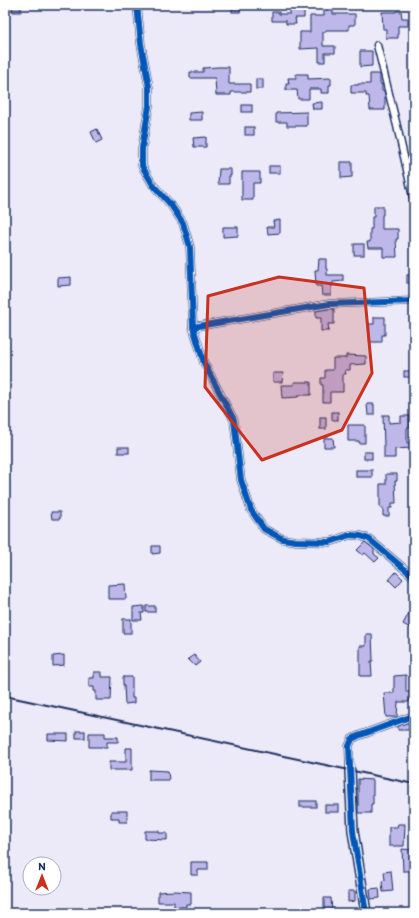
<svg xmlns="http://www.w3.org/2000/svg" width="419" height="918" viewBox="0 0 419 918" font-family="Itim,sans-serif">
<style>
.building{fill:#beb7e9;stroke:#1b2f5e}
.lines{fill:none;stroke-linecap:round;stroke-linejoin:round}
.street-casing{stroke:#1b2f5e;stroke-width:9}
.secondary-casing{stroke:#1b2f5e;stroke-width:12}
.street{stroke:#fff;stroke-width:6}
.secondary{stroke:#fff;stroke-width:9}
.rail{stroke:#1b2f5e;stroke-width:2}
.cycleway-casing{stroke:#fff;stroke-width:8}
.cycleway{stroke:#0057b8;stroke-width:6}
.marked{fill:#c8321e;fill-opacity:0.2;stroke:#c8321e;stroke-width:3;stroke-linejoin:round}
</style>
<rect width="100%" height="100%" fill="#ece9f8"/>
<filter id="ink" filterUnits="userSpaceOnUse"><feTurbulence type="fractalNoise" baseFrequency=".025" numOctaves="2"/><feDisplacementMap in="SourceGraphic" scale="8" xChannelSelector="R" yChannelSelector="G"/><feConvolveMatrix kernelMatrix="1 2 1 2 8 2 1 2 1" color-interpolation-filters="sRGB"/></filter>
<g filter="url(#ink)">
<!-- building -->
<g class="building">
<rect x="232" y="5" width="8" height="7"/>
<polygon points="290,5 299,5 299,11 304,11 304,18 295,18 296,24 286,24 286,21 272,21 272,12 279,12 279,14 290,14"/>
<polygon points="12,6 21,6 21,12 13,12"/>
<polygon points="324,8 333,8 333,14 355,14 355,25 349,25 349,30 326,30 326,32 323,32 323,46 335,46 335,53 325,53 325,62 319,62 319,48 300,49 300,32 310,32 310,16 324,16"/>
<polygon points="396,11 401,11 402,18 408,18 408,26 398,26 398,38 386,38 386,29 383,29 382,12 396,12"/>
<polygon points="360,51 372,51 372,66 360,67"/>
<polygon points="218,67 229,67 229,84 250,84 250,92 231,92 231,95 216,95 215,78 190,78 190,72 203,72 203,68"/>
<polygon points="296,74 308,74 308,79 331,78 331,85 329,85 329,93 321,93 321,89 309,89 309,99 298,99 297,90 286,90 286,84 289,84 288,78 296,78"/>
<polygon points="370,74 380,74 380,84 382,84 382,91 384,91 385,94 385,110 370,110 369,96 366,96 366,93 351,93 351,85 358,85 358,84 370,84"/>
<rect x="256" y="79" width="7" height="10"/>
<polygon points="322,102 322,109 313,109 312,103"/>
<rect x="242" y="105" width="10" height="7"/>
<polygon points="202,112 202,120 189,120 189,113"/>
<polygon points="307,112 307,126 287,126 287,122 276,122 276,113"/>
<rect x="245" y="127" width="9" height="8"/>
<polygon points="97,129 102,140 96,143 91,132"/>
<polygon points="206,137 206,147 194,147 193,138"/>
<polygon points="341,162 352,162 352,177 341,178"/>
<rect x="269" y="166" width="11" height="7"/>
<polygon points="219,169 231,169 231,176 229,176 229,184 218,184"/>
<polygon points="242,172 260,172 260,183 253,183 253,200 242,200"/>
<polygon points="374,206 383,206 383,215 382,215 382,229 398,229 398,239 396,239 397,257 383,257 383,248 368,248 367,242 370,242 370,229 372,229 372,217 374,217"/>
<polygon points="280,220 280,233 268,234 267,227 274,227 273,221"/>
<polygon points="223,227 238,227 238,236 223,237"/>
<rect x="354" y="244" width="10" height="11"/>
<polygon points="319,259 326,259 326,269 327,269 327,275 343,275 343,281 333,282 333,286 331,286 331,295 322,295 321,286 316,286 315,270 318,270"/>
<rect x="407" y="275" width="7" height="8"/>
<polygon points="71,277 71,285 58,286 58,278"/>
<polygon points="328,309 334,309 334,324 328,324 329,331 321,331 321,318 316,318 316,311"/>
<polygon points="374,317 385,317 385,335 382,335 382,342 370,342 369,324 374,324"/>
<polygon points="346,355 366,356 366,364 350,365 350,370 345,370 346,374 343,374 343,392 330,392 330,402 323,402 323,385 321,385 321,378 325,378 325,370 333,370 333,358 346,358"/>
<rect x="404" y="371" width="10" height="6"/>
<polygon points="273,373 283,373 282,382 273,382"/>
<polygon points="294,382 311,382 311,395 298,395 298,397 282,398 281,385 294,385"/>
<polygon points="367,404 374,404 374,415 368,415"/>
<rect x="332" y="412" width="6" height="8"/>
<polygon points="383,415 389,415 389,423 401,422 401,416 410,416 410,428 407,428 407,443 412,443 412,448 395,449 395,458 384,458 384,446"/>
<rect x="320" y="417" width="6" height="12"/>
<polygon points="348,425 365,425 365,443 359,443 359,441 348,441"/>
<polygon points="324,438 333,438 334,447 324,447"/>
<rect x="118" y="447" width="11" height="6"/>
<rect x="364" y="452" width="8" height="7"/>
<rect x="356" y="470" width="16" height="7"/>
<polygon points="386,474 397,474 397,481 395,481 396,503 392,503 392,508 389,508 389,516 383,516 383,508 380,508 380,484 386,484"/>
<polygon points="51,512 60,512 60,519 52,519"/>
<polygon points="365,542 374,549 374,554 379,558 375,562 365,553 363,555 357,550"/>
<polygon points="152,546 160,546 160,553 152,554"/>
<polygon points="396,572 403,579 396,587 389,580"/>
<polygon points="125,584 126,599 108,599 108,585"/>
<polygon points="144,606 144,613 141,613 142,620 133,620 133,607"/>
<rect x="146" y="606" width="9" height="6"/>
<polygon points="409,613 414,616 414,630 403,624"/>
<rect x="123" y="619" width="8" height="14"/>
<polygon points="366,634 372,634 373,661 371,661 372,676 360,676 360,646 366,646"/>
<polygon points="64,655 64,665 53,666 53,656"/>
<polygon points="194,655 200,662 195,666 188,659"/>
<polygon points="94,672 102,672 102,677 112,677 111,700 96,700 96,691 94,691 94,687 89,687 89,678 94,678"/>
<polygon points="406,675 406,692 414,692 414,700 409,700 409,702 398,702 397,717 386,717 384,693 394,693 394,676"/>
<polygon points="123,677 132,677 132,698 134,698 134,703 125,704 124,685 123,685"/>
<polygon points="407,723 409,723 409,730 398,730 398,726"/>
<rect x="76" y="731" width="9" height="7"/>
<polygon points="89,733 105,733 105,737 118,737 118,742 107,742 107,747 89,747"/>
<polygon points="48,734 68,734 68,741 48,740"/>
<polygon points="126,748 132,748 132,770 109,770 109,762 126,762"/>
<polygon points="149,770 168,771 169,780 149,780"/>
<polygon points="358,779 373,780 373,804 371,804 371,813 358,813"/>
<rect x="300" y="801" width="16" height="6"/>
<rect x="325" y="805" width="14" height="7"/>
<polygon points="111,811 127,811 127,822 119,822 119,818 111,818"/>
<polygon points="398,824 405,824 404,846 389,846 389,827 397,827"/>
<polygon points="145,831 159,831 159,833 167,833 167,840 145,839"/>
<polygon points="402,849 413,850 413,871 403,871"/>
<polygon points="191,862 208,862 208,870 198,870 198,875 191,875"/>
<polygon points="391,871 393,891 383,892 382,881 385,880 384,872"/>
<polygon points="379,888 380,898 371,899 370,889"/>
<polygon points="174,891 191,892 191,904 186,904 186,907 174,907 174,902 158,902 158,892"/>
<polygon points="348,891 355,891 355,901 348,902"/>
<polygon points="324,898 331,898 332,913 324,913"/>
</g>
<g class="lines">
<defs>
<g id="street">
<polyline points="137,5 141,44 149,87 149,106 142,148 142,166 153,185 171,205 183,223 190,247 193,327 204,363 234,420 241,480 251,510 264,529 283,539 296,541 330,542 350,535 361,536 369,539 414,577"/>
<polyline points="377,45 397,126 414,201"/>
<polyline points="193,327 329,304 414,301"/>
<polyline points="350,771 349,746 352,739 358,736 410,717 414,716"/>
</g>
<polyline id="secondary" points="350,771 353,831 366,913"/>
</defs>
<!-- street casing -->
<use href="#street" class="street-casing"/>
<!-- secondary casing -->
<use href="#secondary" class="secondary-casing"/>
<!-- street -->
<use href="#street" class="street"/>
<!-- secondary -->
<use href="#secondary" class="secondary"/>
<!-- rail -->
<polyline class="rail" points="5,696 414,784"/>
<defs>
<g id="cycleway">
<polyline points="137,5 141,44 149,87 149,106 142,148 142,166 153,185 171,205 183,223 190,247 193,327 204,363 234,420 241,480 251,510 264,529 283,539 296,541 330,542 350,535 361,536 369,539 414,577"/>
<polyline points="193,327 329,304 414,301"/>
<polyline points="366,913 353,831 349,746 352,739 358,736 410,717 414,716"/>
</g>
</defs>
<!-- cycleway casing -->
<use href="#cycleway" class="cycleway-casing"/>
<!-- cycleway -->
<use href="#cycleway" class="cycleway"/>
</g>
</g>
<!-- marked area -->
<path class="marked" d="M279,277L364,288L372,373L342,430L262,460L205,387L208,296Z"/>
<!-- margin -->
<rect width="419" height="918" fill="none" stroke="#fff" stroke-width="20"/>
<rect x="10" y="10" width="399" height="898" fill="none" stroke="#1b2f5e" stroke-width="1.5" filter="url(#ink)"/>
<!-- north arrow -->
<g transform="translate(42 876)"><circle r="19" fill="#ffffff" stroke="#a4acbf"/>
<path d="M0-3L7 15L0 10L-7 15Z" fill="#c8321e"/>
<text y="-6" font-size="11" font-weight="bold" text-anchor="middle" fill="#1b2f5e">N</text>
</g>
</svg>
